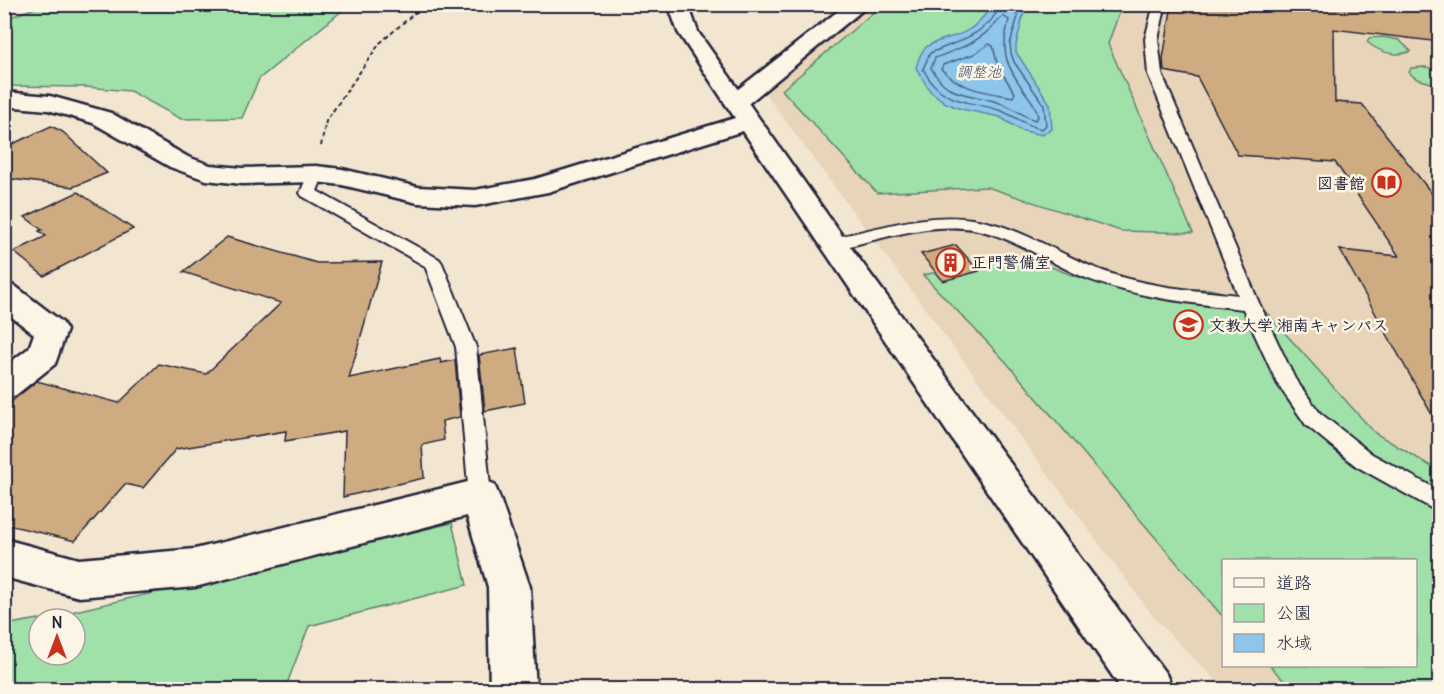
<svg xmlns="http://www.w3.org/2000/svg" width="1444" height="694" viewBox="0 0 1444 694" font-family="Delius,'Klee One',sans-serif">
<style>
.built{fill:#e8d4b9;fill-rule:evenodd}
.green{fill:#a0e1aa;stroke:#618272;stroke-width:1.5}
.water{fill:#8dc5eb;stroke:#6284a5;stroke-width:1.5}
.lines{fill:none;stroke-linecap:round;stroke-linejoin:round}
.shore{stroke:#4d6381;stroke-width:1.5}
.building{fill:#cfab81;stroke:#22223b;stroke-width:1.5}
.service-casing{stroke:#22223b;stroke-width:4}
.minor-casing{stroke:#22223b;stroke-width:5}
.tertiary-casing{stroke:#22223b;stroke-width:5}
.path{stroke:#22223b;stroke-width:2;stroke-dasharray:4.5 3;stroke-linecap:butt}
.service{fill:#fcf5e5;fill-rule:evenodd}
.minor{fill:#fcf5e5;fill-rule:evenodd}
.tertiary{fill:#fcf5e5;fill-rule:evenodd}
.labels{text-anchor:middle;stroke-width:5;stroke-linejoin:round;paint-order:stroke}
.far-water-label{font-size:15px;font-style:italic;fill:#425370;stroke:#fcf5e5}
.poi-label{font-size:16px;font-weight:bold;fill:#22223b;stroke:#fcf5e5;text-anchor:start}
</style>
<rect width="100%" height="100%" fill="#f3e6d1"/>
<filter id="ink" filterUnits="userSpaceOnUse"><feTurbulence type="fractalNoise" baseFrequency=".0167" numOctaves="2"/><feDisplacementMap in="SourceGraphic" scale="12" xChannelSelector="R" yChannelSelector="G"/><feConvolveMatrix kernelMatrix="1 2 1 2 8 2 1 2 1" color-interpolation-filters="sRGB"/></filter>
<g filter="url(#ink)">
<!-- built -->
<path class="built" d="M863,5H1439V689H1224L1155,619L762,89ZM1224,560H1416V666H1224Z"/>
<!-- green -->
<g class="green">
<polygon points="43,5 43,4 349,5 259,79 242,118 181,119 130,91 86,87 5,86 5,19"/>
<polygon points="882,5 1122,5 1108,44 1193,233 1121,231 987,187 877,193 782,90"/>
<path d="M1383,37L1399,40L1411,51C1397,58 1379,52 1367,42L1369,38Z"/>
<polygon points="1425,67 1439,70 1439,85 1417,79 1409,73 1411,68"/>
<polygon points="997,260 1034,260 1074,276 1156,290 1209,289 1255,300 1375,433 1439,471 1439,689 1292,689 1270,666 1416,666 1416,560 1224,560 1223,617 1006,362 923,275"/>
<polygon points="452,523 467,585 309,626 285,689 5,690 5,625 39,619 39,655 75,655 75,619 41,619"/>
</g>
<!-- water -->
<path class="water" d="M1003,4L1018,8L1024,12L1016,45V52L1050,104L1052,129L1042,135L1020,130L1000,117L961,109L946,103L930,91L916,68C918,61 920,52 926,47C939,38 957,38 970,29C983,21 987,6 1003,4Z"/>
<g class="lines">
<!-- shore -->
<g class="shore">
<path d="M999,4C995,31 952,44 930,53L923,69C941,104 966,100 999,110C1014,115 1025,126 1042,129L1046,125L1044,105L1014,62L1011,53L1010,44L1018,16L1011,10V4"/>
<path d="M1003,16L1009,20C1000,52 1006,66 1025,92C1031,100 1036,106 1038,117L1035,120C1024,117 1016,109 1005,105C974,91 950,102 931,68L935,58C967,46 980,42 1003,16Z"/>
<path d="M989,44L993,46L998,67L1015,93L1013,97C986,92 961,90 941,69L943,65L974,54Z"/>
</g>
</g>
<!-- building -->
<g class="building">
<polygon points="1172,4 1277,4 1304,9 1304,4 1440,4 1440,42 1334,29 1335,102 1362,104 1440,204 1440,429 1340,250 1399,256 1335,162 1238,155 1197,77 1164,71 1163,59"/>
<polygon points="51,126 63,132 107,173 73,187 4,178 4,148"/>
<polygon points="78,192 133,229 44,276 14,252 46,236 39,231 42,230 25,217"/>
<polygon points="227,237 317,263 382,262 349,378 440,359 441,363 455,360 460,417 442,421 444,440 422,445 424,478 343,497 345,431 285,441 286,431 176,449 143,488 125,484 75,541 4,524 4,408 18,396 37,381 119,403 159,364 206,374 281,303 183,272"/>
<polygon points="956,245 979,271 943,281 921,254"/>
<polygon points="517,348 525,403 485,411 479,355"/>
</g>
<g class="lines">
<defs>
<g id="service">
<path d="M1154,4H1166L1158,39L1162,74L1259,303L1295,379L1320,413L1372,454L1440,491V513L1356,466L1306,425L1277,383L1243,309C1192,303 1139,298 1091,280C1051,265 1015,237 973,229C927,222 878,240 833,250L827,248L824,244L827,240L833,238C878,229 926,212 972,219C1020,226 1059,255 1103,271C1146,287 1193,290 1238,295L1148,74L1145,39Z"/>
<polygon points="316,169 324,174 317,191 439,259 442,263 476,347 491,496 488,503 480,506 472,503 469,496 456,347 425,266 302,196 300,193 308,174"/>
</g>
<g id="minor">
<polygon points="847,4 870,4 744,107 736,109 728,107 724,102 728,97"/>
<polygon points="4,284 15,286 62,322 67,330 55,364 16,395 4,399 4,367 29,348 34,334 4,311"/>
<polygon points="480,479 494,484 499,496 530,587 536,690 490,690 488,587 467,516 195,587 79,597 4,577 4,539 79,559 195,549"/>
</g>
<polygon id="tertiary" points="668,4 688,4 698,32 843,237 1166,674 1173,690 1122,690 743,131 548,192 475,206 418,203 342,185 316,182 242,184 206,180 170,167 93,123 48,110 4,106 4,92 50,96 111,113 188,157 210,165 242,168 316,166 342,169 418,187 475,190 535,179 735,118 678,32"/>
</defs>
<!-- service casing -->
<use href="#service" class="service-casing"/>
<!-- minor casing -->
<use href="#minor" class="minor-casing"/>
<!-- tertiary casing -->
<use href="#tertiary" class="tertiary-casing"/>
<!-- path -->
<polyline class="path" points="321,146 326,121 380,43 425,4"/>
<!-- service -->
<use href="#service" class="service"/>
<!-- minor -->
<use href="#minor" class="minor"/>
<!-- tertiary -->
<use href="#tertiary" class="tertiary"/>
</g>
</g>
<!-- icons -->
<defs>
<symbol id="library-ring" viewBox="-11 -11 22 22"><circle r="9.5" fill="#fcf5e5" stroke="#c8321e" stroke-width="1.5"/><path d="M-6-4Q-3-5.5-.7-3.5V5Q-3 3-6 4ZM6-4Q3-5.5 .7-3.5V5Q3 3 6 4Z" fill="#c8321e"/></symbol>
<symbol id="building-ring" viewBox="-11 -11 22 22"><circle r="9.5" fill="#fcf5e5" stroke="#c8321e" stroke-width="1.5"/><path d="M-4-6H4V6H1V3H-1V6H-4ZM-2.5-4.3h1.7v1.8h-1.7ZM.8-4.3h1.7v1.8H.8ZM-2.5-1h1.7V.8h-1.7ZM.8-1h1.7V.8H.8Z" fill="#c8321e"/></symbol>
<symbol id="university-ring" viewBox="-11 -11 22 22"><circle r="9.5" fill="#fcf5e5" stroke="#c8321e" stroke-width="1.5"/><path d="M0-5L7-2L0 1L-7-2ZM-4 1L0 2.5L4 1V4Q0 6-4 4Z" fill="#c8321e"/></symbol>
</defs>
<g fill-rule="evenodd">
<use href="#library-ring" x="1370" y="166" width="33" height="33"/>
<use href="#building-ring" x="934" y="246" width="33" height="33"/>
<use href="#university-ring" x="1172" y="308" width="33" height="33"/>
</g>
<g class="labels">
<!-- far-water labels -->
<g class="far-water-label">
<text x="979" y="77">調整池</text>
</g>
<!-- poi labels -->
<g class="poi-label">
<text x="1365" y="189" text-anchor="end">図書館</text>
<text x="971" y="268">正門警備室</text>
<text x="1209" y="331">文教大学 湘南キャンパス</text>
</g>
</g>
<!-- margin -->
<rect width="1444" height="694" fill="none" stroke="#fcf5e5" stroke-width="24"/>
<rect x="12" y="12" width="1420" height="670" fill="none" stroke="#22223b" stroke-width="2" filter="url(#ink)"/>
<!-- legend -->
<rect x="1222" y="559" width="195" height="108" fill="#fcf5e5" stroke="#a5a1a1" stroke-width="1.5"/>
<rect x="1234" y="578" width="30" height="9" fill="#fcf5e5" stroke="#a5a1a1" stroke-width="1.5"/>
<text x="1276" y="589" font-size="18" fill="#22223b">道路</text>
<rect x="1234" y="604" width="30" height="18" fill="#a0e1aa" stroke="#a5a1a1" stroke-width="1.5"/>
<text x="1276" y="619" font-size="18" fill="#22223b">公園</text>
<rect x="1234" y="634" width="30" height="18" fill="#8dc5eb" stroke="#a5a1a1" stroke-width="1.5"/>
<text x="1276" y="649" font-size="18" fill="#22223b">水域</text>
<!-- north arrow -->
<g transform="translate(57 637)"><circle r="28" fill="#fcf5e5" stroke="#a5a1a1" stroke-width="1.5"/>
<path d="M0-4.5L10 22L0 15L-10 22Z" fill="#c8321e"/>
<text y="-9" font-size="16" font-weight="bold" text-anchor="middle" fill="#22223b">N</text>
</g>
</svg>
